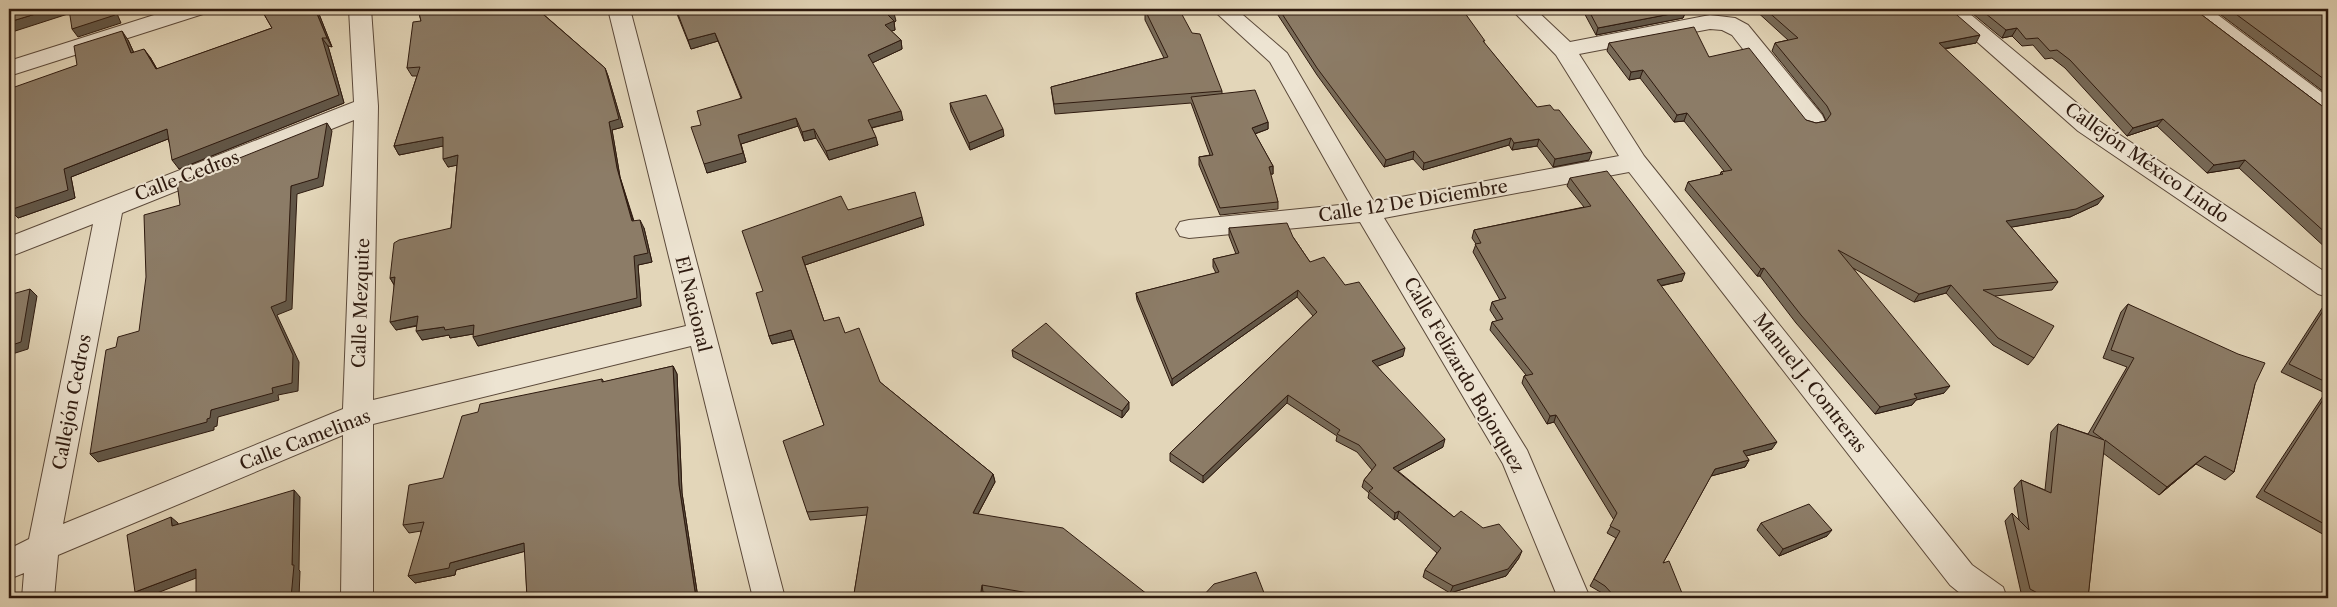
<svg xmlns="http://www.w3.org/2000/svg" width="2337" height="607" viewBox="0 0 2337 607" font-family="'Libre Caslon Text',serif">
<style>
.lines{fill:none;stroke-linecap:round;stroke-linejoin:round}
.street-casing{stroke:#5b493a;stroke-width:2}
.street{fill:#ede4d2;fill-rule:evenodd}
.wall{fill:#786b59;stroke:#2e1a0f}
.shaded-wall{fill:#625748;stroke:#2e1a0f}
.building{fill:#8c7c67;stroke:#2e1a0f}
.labels{text-anchor:middle;stroke-width:4;stroke-linejoin:round;paint-order:stroke}
.street-label{font-size:18px;fill:#2e1a0f;stroke:#ede4d2}
</style>
<rect width="100%" height="100%" fill="#e3d6b9"/>
<filter id="stains"><feTurbulence type="fractalNoise" baseFrequency=".004" numOctaves="4"/><feColorMatrix values="0 0 0 0 .2 0 0 0 0 .09 0 0 0 0 .02 0 0 0 .5 -.17"/></filter>
<radialGradient id="worn" r=".72"><stop offset=".6" stop-color="#630" stop-opacity="0"/><stop offset="1" stop-color="#630" stop-opacity=".3"/></radialGradient>
<g class="lines">
<defs>
<g id="street">
<polygon points="173,9 206,9 203,14 9,76 9,61"/>
<path d="M349,9H371L378,106L373,400L686,326L608,9H630L785,598H753L691,346L373,424V598H341L343,435L58,555L54,598H22L24,573L9,579V549L29,539L93,224L9,257V237L354,102ZM354,120L343,409L63,524L122,213Z"/>
<polygon points="1212,9 1236,9 1287,53 1374,202 1619,156 1556,55 1511,9 1535,9 1570,42 1710,15 1735,18 1748,25 1822,115 1825,121 1822,127 1813,129 1804,127 1732,35 1722,30 1710,29 1579,54 1644,156 1972,565 2003,587 2007,598 1966,598 1950,585 1629,172 1384,218 1527,450 1590,598 1558,598 1503,464 1360,222 1189,238 1180,236 1176,229 1180,222 1189,220 1350,204 1270,62"/>
<polygon points="1940,9 1964,9 2096,119 2328,274 2328,297 2318,294 2078,131"/>
<polygon points="2185,9 2210,9 2328,97 2328,117 2320,115 2188,14"/>
</g>
</defs>
<!-- street casing -->
<use href="#street" class="street-casing"/>
<!-- street -->
<use href="#street" class="street"/>
</g>
<!-- wall -->
<g class="wall">
<polygon points="261,9 318,9 317,9 332,47 328,46 344,103 179,169 168,139 71,177 75,198 18,218 13,213 77,65 128,40 134,53 150,57 157,69 272,28"/>
<polygon points="418,9 563,9 542,13 605,68 608,76 623,127 612,130 620,177 634,221 644,228 652,262 638,265 641,306 478,346 473,334 450,338 449,335 422,340 417,326 396,330 394,285 390,278 451,228 457,165 448,167 443,146 399,155 394,146 417,76 412,76 407,68 421,21"/>
<polygon points="675,9 896,21 894,22 895,30 891,31 901,40 902,49 872,63 903,120 872,128 878,145 829,160 816,138 804,141 798,126 741,144 746,162 707,173 701,125 741,98 718,41 691,49"/>
<polygon points="1274,9 1462,9 1485,44 1537,107 1589,160 1553,167 1537,146 1512,150 1509,145 1423,170 1413,159 1384,167 1317,75"/>
<polygon points="1582,9 1685,9 1686,11 1683,18 1596,35"/>
<polygon points="1754,9 1950,9 1976,43 1945,49 2098,204 2070,217 2011,227 2058,282 2052,290 1995,296 2034,358 2028,365 1993,345 1946,293 1914,302 1853,268 1944,393 1916,400 1912,405 1875,414 1796,323 1760,276 1757,276 1685,190 1688,182 1720,175 1721,172 1724,171 1684,121 1674,122 1640,78 1629,80 1607,51 1609,43 1709,57 1806,120 1816,123 1826,121 1823,114 1772,51 1775,43 1788,40"/>
<polygon points="1967,9 2194,9 2326,109 2328,109 2328,250 2239,168 2207,173 2157,126 2127,136 2065,68 2052,58 2045,59 2033,45 2022,46 2012,36 2002,38"/>
<polygon points="2213,9 2328,9 2328,95"/>
<polygon points="1145,10 1222,91 1222,94 1268,122 1268,129 1255,134 1273,166 1273,174 1270,174 1278,202 1278,209 1220,215 1199,165 1199,157 1210,155 1191,103 1055,114 1051,87 1164,58 1145,20"/>
<polygon points="950,103 1004,136 970,150 951,111"/>
<polygon points="1570,178 1682,281 1661,286 1772,449 1746,456 1749,460 1745,467 1711,476 1663,563 1684,598 1607,598 1602,593 1590,586 1616,538 1607,533 1614,520 1554,422 1547,424 1522,383 1524,376 1526,375 1490,330 1492,322 1497,321 1490,310 1492,302 1500,300 1473,252 1476,244 1472,238 1474,230 1584,207 1567,186"/>
<polygon points="848,210 924,225 805,265 824,321 845,333 880,382 993,474 995,482 978,514 1152,598 1018,598 983,592 854,594 867,515 810,520 807,512 824,425 794,339 772,344 769,336 763,291"/>
<polygon points="1229,228 1293,237 1310,262 1345,285 1403,356 1377,366 1443,447 1398,471 1454,517 1519,558 1506,576 1450,593 1423,577 1425,570 1437,553 1397,518 1394,520 1368,498 1369,493 1362,487 1364,480 1372,470 1357,452 1336,441 1337,436 1287,403 1203,483 1170,461 1170,453 1313,316 1297,297 1172,386 1137,300 1136,293 1216,273 1213,267 1213,259 1236,254 1229,236"/>
<polygon points="2328,299 2328,537 2256,497 2325,393 2281,372"/>
<polygon points="2128,304 2255,384 2234,472 2225,480 2196,464 2159,495 2103,453 2088,598 2025,598 2022,597 2005,521 2012,513 2019,520 2014,488 2021,480 2045,490 2051,432 2058,424 2088,434 2127,367 2103,358 2121,312"/>
<polygon points="1012,350 1129,409 1122,418 1013,357"/>
<polygon points="673,366 677,374 682,493 698,598 527,598 525,551 456,570 455,575 415,583 421,531 409,533 403,525 602,379 604,382"/>
<polygon points="1761,523 1827,536 1779,556 1757,530"/>
</g>
<!-- shaded-wall -->
<g class="shaded-wall">
<polygon points="52,9 72,9 74,12 9,33 9,22"/>
<polygon points="113,9 115,9 121,23 78,37 72,29"/>
<polygon points="315,9 318,9 317,9 332,47 327,38"/>
<polygon points="535,9 563,9 538,14"/>
<polygon points="1686,11 1683,18 1596,35 1598,28"/>
<polygon points="894,13 896,21 894,22 895,30 886,33 885,25 888,15"/>
<polygon points="2017,28 2012,36 2002,38 2006,30"/>
<polygon points="122,31 128,40 138,62 131,53"/>
<polygon points="715,33 718,41 691,49 688,40"/>
<polygon points="1980,35 1976,43 1935,50 1939,43"/>
<polygon points="322,38 328,46 344,103 179,169 172,160"/>
<polygon points="901,40 902,49 870,64 868,55"/>
<polygon points="144,49 150,57 162,78 156,69"/>
<polygon points="605,68 608,76 623,127 612,130 620,177 636,230 632,221 617,168 609,122"/>
<polygon points="1643,70 1640,78 1629,80 1631,72"/>
<polygon points="901,111 903,120 870,128 868,120"/>
<polygon points="1687,113 1684,121 1674,122 1677,115"/>
<polygon points="796,118 798,126 741,144 746,162 707,173 704,164 738,135"/>
<polygon points="2163,119 2157,126 2127,136 2133,128"/>
<polygon points="1268,122 1268,129 1251,135 1252,128"/>
<polygon points="327,123 332,131 323,186 297,194 292,309 277,315 299,362 298,391 278,395 279,400 218,417 217,426 214,427 214,430 98,462 90,454 207,419 211,410 272,388 271,307 291,186"/>
<polygon points="167,129 173,137 71,177 75,198 18,218 13,213 9,215 9,203 64,169"/>
<polygon points="814,129 816,138 804,141 802,132"/>
<polygon points="1003,129 1004,136 970,150 969,143"/>
<polygon points="443,137 448,145 399,155 394,146"/>
<polygon points="876,137 878,145 829,160 826,151"/>
<polygon points="1511,138 1509,145 1423,170 1424,163"/>
<polygon points="1539,139 1537,146 1512,150 1514,143"/>
<polygon points="1414,151 1413,159 1384,167 1386,160"/>
<polygon points="1592,152 1589,160 1553,167 1555,159"/>
<polygon points="458,155 463,164 448,167 443,159"/>
<polygon points="2245,160 2239,168 2207,173 2214,165"/>
<polygon points="1273,166 1273,174 1268,174 1269,167"/>
<polygon points="2104,196 2098,204 2070,217 2001,229 2006,221"/>
<polygon points="922,217 924,225 805,265 802,257"/>
<polygon points="640,220 644,228 652,262 638,265 641,306 478,346 473,337 634,256"/>
<polygon points="1764,268 1760,276 1757,276 1761,269"/>
<polygon points="1685,273 1682,281 1654,287 1657,280"/>
<polygon points="395,277 395,286 390,278"/>
<polygon points="1951,285 1946,293 1914,302 1919,294"/>
<polygon points="30,289 37,296 28,349 9,355 9,346"/>
<polygon points="1298,290 1297,297 1172,386 1172,379"/>
<polygon points="418,316 423,324 396,330 390,322"/>
<polygon points="474,325 479,333 450,338 449,335 422,340 416,331 444,327"/>
<polygon points="791,330 794,339 772,344 769,336"/>
<polygon points="1405,348 1403,356 1371,369 1372,361"/>
<polygon points="673,366 677,374 682,493 698,598 696,598 679,485"/>
<polygon points="1950,386 1944,393 1916,400 1912,405 1875,414 1880,407 1914,394"/>
<polygon points="1288,395 1287,403 1203,483 1203,476"/>
<polygon points="1129,402 1129,409 1122,418 1122,411"/>
<polygon points="1556,415 1554,422 1547,424 1550,416"/>
<polygon points="1445,439 1443,447 1391,475 1393,468"/>
<polygon points="1777,442 1772,449 1739,458 1743,451"/>
<polygon points="2205,456 2196,464 2159,495 2167,487"/>
<polygon points="1749,460 1745,467 1711,476 1715,469"/>
<polygon points="993,474 995,482 974,521 973,513"/>
<polygon points="294,490 300,497 299,570 300,571 299,598 291,598"/>
<polygon points="1399,511 1397,518 1394,520 1395,513"/>
<polygon points="171,517 178,523 180,533 172,526"/>
<polygon points="1832,530 1827,536 1779,556 1783,549"/>
<polygon points="524,543 530,550 456,570 455,575 415,583 408,576 450,563"/>
<polygon points="1522,551 1519,558 1506,576 1450,593 1453,586"/>
<polygon points="196,569 204,575 144,598 142,598 135,592"/>
<polygon points="982,585 983,592 983,598 980,598"/>
</g>
<!-- building -->
<g class="building">
<polygon points="9,9 52,9 9,22"/>
<polygon points="69,9 113,9 115,15 72,29"/>
<polygon points="261,9 315,9 327,38 322,38 339,95 172,160 167,129 64,169 68,190 10,210 10,203 9,203 9,89 77,65 74,46 122,31 131,53 144,49 156,69 272,28"/>
<polygon points="418,9 537,9 605,68 619,119 609,122 617,168 632,221 640,220 648,253 634,256 637,298 473,337 474,325 445,330 444,327 416,331 418,316 390,322 395,277 390,278 394,243 399,240 451,228 458,155 443,159 443,137 394,146 420,67 407,68 413,22 421,21"/>
<polygon points="676,9 890,9 894,13 888,15 894,21 885,25 901,40 868,55 901,111 868,120 876,137 826,151 814,129 802,132 796,118 738,135 743,153 704,164 691,127 701,125 697,111 742,98 715,33 688,40"/>
<polygon points="1151,9 1179,9 1192,33 1200,34 1222,91 1054,104 1051,87 1168,57 1145,10"/>
<polygon points="1279,9 1462,9 1485,41 1483,41 1537,107 1550,105 1554,110 1559,110 1592,152 1555,159 1539,139 1514,143 1511,138 1424,163 1414,151 1386,160 1317,68"/>
<polygon points="1588,9 1685,9 1686,11 1598,28"/>
<polygon points="1765,9 1950,9 1980,35 1939,43 2104,196 2076,209 2006,221 2058,282 1983,290 2054,326 2034,358 1998,338 1951,285 1919,294 1838,250 1950,386 1914,394 1917,398 1880,407 1801,315 1764,268 1761,269 1688,182 1723,174 1721,172 1732,170 1687,113 1677,115 1643,70 1631,72 1609,43 1694,27 1709,57 1749,48 1806,120 1816,123 1826,121 1831,114 1827,106 1775,43 1798,38"/>
<polygon points="1980,9 2194,9 2326,109 2328,109 2328,235 2245,160 2214,165 2163,119 2133,128 2070,60 2057,50 2050,51 2038,38 2026,39 2017,28 2006,30"/>
<polygon points="2229,9 2328,9 2328,82"/>
<polygon points="1255,90 1268,122 1252,128 1273,166 1269,167 1278,202 1220,208 1199,157 1213,155 1191,97"/>
<polygon points="986,95 1003,129 969,143 950,103"/>
<polygon points="327,123 318,178 291,186 286,301 271,307 293,355 292,383 272,388 273,393 211,410 210,418 207,419 207,422 90,454 106,350 116,347 118,337 139,331 146,277 144,215 180,205 177,183"/>
<polygon points="1607,171 1685,273 1657,280 1777,442 1743,451 1749,460 1715,469 1663,563 1669,561 1684,598 1614,598 1615,597 1605,586 1594,579 1620,531 1610,526 1617,513 1556,415 1550,416 1524,376 1533,374 1492,322 1503,319 1492,302 1506,298 1475,244 1481,243 1474,230 1591,206 1570,178"/>
<polygon points="915,192 922,217 802,257 824,321 839,317 845,333 859,328 880,382 993,474 973,513 1063,528 1152,598 1058,598 982,585 980,598 850,598 851,594 854,594 868,507 807,512 783,441 824,425 791,330 769,336 756,293 763,291 742,231 841,196 848,210"/>
<polygon points="1287,223 1293,237 1310,262 1324,257 1345,285 1359,282 1405,348 1372,361 1445,439 1393,468 1454,517 1461,511 1483,528 1499,524 1522,551 1508,569 1453,586 1425,570 1441,548 1399,511 1395,513 1369,491 1373,488 1364,480 1376,465 1359,445 1337,434 1340,430 1288,395 1203,476 1170,453 1317,312 1298,290 1172,379 1136,293 1219,272 1213,259 1239,253 1229,228"/>
<polygon points="30,289 21,342 9,346 9,295"/>
<polygon points="2328,303 2328,383 2289,364"/>
<polygon points="2128,304 2238,354 2265,363 2255,384 2234,472 2205,456 2167,487 2105,440 2088,598 2047,598 2030,589 2012,513 2029,530 2021,480 2051,493 2058,424 2104,440 2093,432 2134,358 2111,350"/>
<polygon points="1046,323 1129,402 1122,411 1012,350"/>
<polygon points="673,366 679,485 696,598 575,598 575,596 569,598 527,598 524,543 450,563 449,568 408,576 424,522 403,525 409,485 443,478 462,416 478,412 480,404 602,379 602,382"/>
<polygon points="2328,392 2328,526 2264,491"/>
<polygon points="294,490 292,565 294,565 291,598 196,598 196,569 135,592 127,535 171,517 172,526"/>
<polygon points="1809,504 1832,530 1783,549 1761,523"/>
<polygon points="1256,572 1266,598 1201,598 1214,584"/>
</g>
<g class="labels">
<!-- street labels -->
<g class="street-label">
<text transform="translate(2147 163) rotate(35)" y="6">Callejón México Lindo</text>
<text transform="translate(187 176) rotate(-21)" y="6">Calle Cedros</text>
<text transform="translate(1413 201) rotate(-9)" y="6">Calle 12 De Diciembre</text>
<text transform="translate(361 303) rotate(-88)" y="6">Calle Mezquite</text>
<text transform="translate(693 304) rotate(76)" y="6">El Nacional</text>
<text transform="translate(1464 375) rotate(60)" y="6">Calle Felizardo Bojorquez</text>
<text transform="translate(1810 383) rotate(52)" y="6">Manuel J. Contreras</text>
<text transform="translate(72 402) rotate(-79)" y="6">Callejón Cedros</text>
<text transform="translate(305 440) rotate(-21)" y="6">Calle Camelinas</text>
</g>
</g>
<!-- margin -->
<rect width="2337" height="607" fill="none" stroke="#e3d6b9" stroke-width="30"/>
<rect x="10" y="10" width="2317" height="587" fill="none" stroke="#2e1a0f" stroke-width="2.5"/>
<rect x="15" y="15" width="2307" height="577" fill="none" stroke="#2e1a0f"/>
<rect width="100%" height="100%" filter="url(#stains)"/>
<rect width="100%" height="100%" fill="url(#worn)"/>
</svg>
